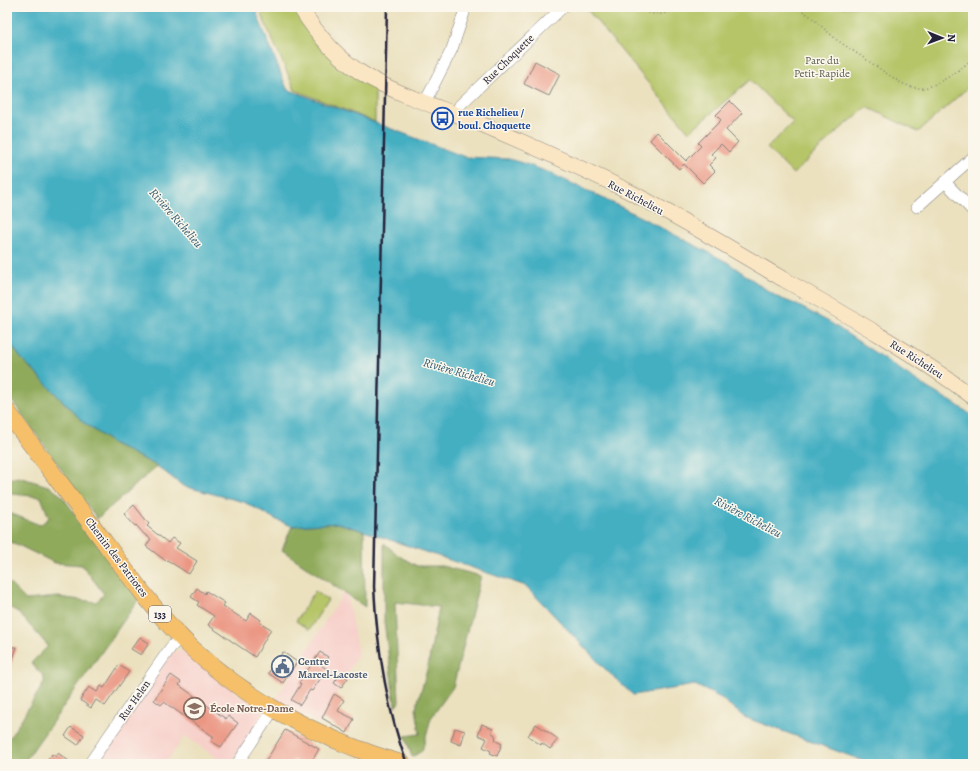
<svg xmlns="http://www.w3.org/2000/svg" width="980" height="771" viewBox="0 0 980 771" font-family="Alegreya,serif">
<style>
.built{fill:#f7d0ca}
.green{fill:#b5c568;stroke:#6c7452}
.forest{fill:#90aa5c;stroke:#59664c}
.water{fill:#44afc2;stroke:#33687e}
.building{fill:#eb9683}
.lines{fill:none;stroke-linecap:round;stroke-linejoin:round}
.street-casing{stroke:#86827d;stroke-width:12}
.secondary-casing{stroke:#86827d;stroke-width:16}
.primary-casing{stroke:#86827d;stroke-width:18}
.path{stroke:#86827d;stroke-width:1.5;stroke-dasharray:1 3;stroke-linecap:butt}
.street{stroke:#fff;stroke-width:11}
.secondary{stroke:#fbe6c4;stroke-width:15}
.primary{stroke:#f6c06b;stroke-width:17}
.rail{stroke:#22223b;stroke-width:2.5}
.labels{text-anchor:middle;stroke-width:3;stroke-linejoin:round;paint-order:stroke}
.shield{fill:#fbf7ec;stroke:#636270;stroke-width:1}
.shield-label{font-size:10px;font-weight:bold;fill:#22223b}
.street-label{font-size:11px;fill:#22223b;stroke:#fbf7ec}
.park-label{font-size:11px;fill:#555b4b;stroke:#fbf7ec}
.transit-label{font-size:11px;font-weight:bold;fill:#164399;stroke:#fbf7ec;text-anchor:start}
.service-label{font-size:11px;font-weight:bold;fill:#4e5e75;stroke:#fbf7ec;text-anchor:start}
.education-label{font-size:11px;font-weight:bold;fill:#785e54;stroke:#fbf7ec;text-anchor:start}
.water-label{font-size:12px;font-style:italic;fill:#305a71;stroke:#fbf7ec}
</style>
<rect width="100%" height="100%" fill="#fbf7ec"/>
<filter id="ink" filterUnits="userSpaceOnUse"><feTurbulence type="fractalNoise" baseFrequency=".025" numOctaves="2"/><feDisplacementMap in="SourceGraphic" scale="8" xChannelSelector="R" yChannelSelector="G"/><feConvolveMatrix kernelMatrix="1 2 1 2 8 2 1 2 1" color-interpolation-filters="sRGB"/></filter>
<filter id="wash" filterUnits="userSpaceOnUse"><feTurbulence type="fractalNoise" baseFrequency=".012" numOctaves="4" result="noise"/><feDisplacementMap in="SourceGraphic" scale="16" xChannelSelector="R" yChannelSelector="G"/><feGaussianBlur stdDeviation="0.9" result="paint"/><feColorMatrix in="noise" values="0 0 0 0 0 0 0 0 0 0 0 0 0 0 0 0 0 1.4 0 .05"/><feComposite in="paint" operator="in"/></filter>
<g filter="url(#wash)">
<rect width="100%" height="100%" fill="#ebe1bf"/>
<!-- built -->
<g class="built">
<polygon points="344,592 347,595 358,654 320,724 275,700"/>
<polygon points="179,650 185,652 263,712 261,719 231,764 226,764 185,736 165,764 95,764 172,653"/>
</g>
<!-- green -->
<g class="green">
<polygon points="273,7 293,7 375,88 375,122 295,90 261,14"/>
<polygon points="585,7 650,7 652,9 654,7 973,7 973,83 918,132 867,107 838,131 793,174 767,148 793,122 750,80 689,132"/>
<polygon points="315,591 328,600 309,630 296,621"/>
</g>
<!-- forest -->
<g class="forest">
<polygon points="7,339 20,357 83,422 112,443 157,466 97,519 7,394"/>
<polygon points="19,477 48,486 61,495 139,599 23,764 7,764 7,742 44,683 44,677 31,663 48,646 18,612 7,606 7,581 26,600 58,597 96,602 104,594 82,565 55,563 16,544 7,541 7,512 40,525 49,518 41,497 12,494 7,490 7,479"/>
<polygon points="338,523 364,531 365,607 282,550 292,526"/>
<polygon points="384,543 399,556 417,566 442,566 481,576 453,687 431,718 422,751 412,757 405,736 420,734 416,708 427,670 439,607 395,602 399,703 395,706 384,621"/>
</g>
<!-- water -->
<polygon class="water" points="7,7 264,7 257,14 287,89 465,157 509,159 529,165 550,173 623,208 727,262 777,297 795,304 831,323 929,389 954,403 973,416 973,764 872,764 744,717 721,698 695,685 633,695 603,667 526,586 364,531 338,523 292,526 277,520 244,502 183,486 157,466 112,443 83,422 20,357 7,339"/>
<g id="blocks">
<!-- building -->
<g class="building">
<polygon points="535,61 560,74 549,96 524,84"/>
<polygon points="730,101 742,113 726,130 738,142 729,152 721,144 711,154 716,158 709,165 715,171 703,183 684,164 679,169 650,140 657,132 686,161 701,146 698,143 721,120 716,115"/>
<polygon points="134,505 149,524 147,526 168,543 172,538 180,543 176,548 197,561 189,574 167,560 166,561 146,546 151,539 144,534 136,525 135,526 124,514"/>
<polygon points="197,588 205,594 206,591 225,603 223,606 246,621 251,613 261,620 259,622 271,629 255,657 208,625 214,616 197,605 199,602 191,597"/>
<polygon points="140,637 149,643 141,655 131,649"/>
<polygon points="7,647 17,647 8,674 7,673"/>
<polygon points="283,652 297,662 283,683 268,673"/>
<polygon points="320,652 328,657 322,666 327,669 312,691 310,690 300,705 291,700 301,684 299,683"/>
<polygon points="119,665 129,672 105,706 96,700 91,708 80,700 89,687 97,692 101,686 104,688"/>
<polygon points="341,673 348,678 341,688 334,683"/>
<polygon points="171,675 181,682 179,685 226,719 228,716 238,723 221,747 211,741 214,737 164,702 161,705 154,700"/>
<polygon points="334,694 344,700 338,711 354,719 347,733 322,718"/>
<polygon points="482,724 493,729 491,732 495,735 496,741 502,744 497,756 490,753 491,751 483,747 487,739 478,735"/>
<polygon points="536,724 558,739 550,749 542,743 541,745 528,736"/>
<polygon points="71,727 84,735 78,745 65,736"/>
<polygon points="455,728 465,731 461,745 451,741"/>
<polygon points="285,730 319,749 310,764 300,764 294,760 292,764 264,764"/>
<polygon points="58,753 73,764 45,764 52,754 56,757"/>
</g>
</g>
</g>
<g filter="url(#ink)">
<use href="#blocks" fill-opacity="0" stroke="#86827d" stroke-width="1"/>
<g class="lines">
<defs>
<g id="street">
<polyline points="425,102 452,49 464,13 464,7"/>
<polyline points="456,114 460,105 563,7"/>
<polyline points="945,182 973,211"/>
<polyline points="917,207 973,157"/>
<polyline points="89,764 171,647 181,637"/>
<polyline points="237,764 274,709"/>
</g>
<path id="secondary" d="M300,7C317,35 340,61 368,77C404,97 444,109 481,124C532,146 582,168 632,193C681,218 728,247 776,275C843,313 911,351 973,397"/>
<path id="primary" d="M7,411C33,448 61,484 88,520C115,556 141,594 172,628C233,694 317,739 403,764"/>
</defs>
<!-- street casing -->
<use href="#street" class="street-casing"/>
<!-- secondary casing -->
<use href="#secondary" class="secondary-casing"/>
<!-- primary casing -->
<use href="#primary" class="primary-casing"/>
<!-- path -->
<g class="path">
<path d="M638,7C651,16 665,17 678,7"/>
<path d="M796,7L810,16L837,40L901,83C907,85 913,88 919,88C934,89 962,69 973,58"/>
</g>
<!-- street -->
<use href="#street" class="street"/>
<!-- secondary -->
<use href="#secondary" class="secondary"/>
<!-- primary -->
<use href="#primary" class="primary"/>
<!-- rail -->
<path class="rail" d="M387,7L374,587C377,648 386,707 407,764"/>
</g>
</g>
<!-- icons -->
<defs>
<symbol id="bus-ring" viewBox="-11 -11 22 22"><circle r="9.5" fill="#fbf7ec" stroke="#1a4fb4" stroke-width="1.5"/><path d="M-5-6H5V4H4V6H2V4H-2V6H-4V4H-5ZM-3.5-4V0h7V-4ZM-3.5 1.2v1.5H-2V1.2ZM2 1.2v1.5H3.5V1.2Z" fill="#1a4fb4"/></symbol>
<symbol id="civic-ring" viewBox="-11 -11 22 22"><circle r="9.5" fill="#fbf7ec" stroke="#5c6f8a" stroke-width="1.5"/><path d="M-.6-6.5H3V-4.5H.6V-3L4-1V1h2V6H-6V1h2V-1L-.6-3ZM-1.2 2.5V6h2.4V2.5Z" fill="#5c6f8a"/></symbol>
<symbol id="school-ring" viewBox="-11 -11 22 22"><circle r="9.5" fill="#fbf7ec" stroke="#8d6e63" stroke-width="1.5"/><path d="M0-5L7-2L0 1L-7-2ZM-4 1L0 2.5L4 1V4Q0 6-4 4Z" fill="#8d6e63"/></symbol>
</defs>
<g fill-rule="evenodd">
<use href="#bus-ring" x="430" y="106" width="25" height="25"/>
<use href="#civic-ring" x="270" y="654" width="25" height="25"/>
<use href="#school-ring" x="182" y="696" width="25" height="25"/>
</g>
<g class="labels">
<!-- shield labels -->
<rect class="shield" x="149" y="606" width="22" height="16" rx="3"/>
<g class="shield-label">
<text x="160" y="618">133</text>
</g>
<!-- street labels -->
<g class="street-label">
<text transform="translate(508 59) rotate(-44)" y="4">Rue Choquette</text>
<text transform="translate(636 197) rotate(28)" y="4">Rue Richelieu</text>
<text transform="translate(917 359) rotate(33)" y="4">Rue Richelieu</text>
<text transform="translate(117 557) rotate(53)" y="4">Chemin des Patriotes</text>
<text transform="translate(134 700) rotate(-55)" y="4">Rue Helen</text>
</g>
<!-- park labels -->
<g class="park-label">
<text x="822" y="64">Parc du<tspan x="822" dy="13">Petit-Rapide</tspan></text>
</g>
<!-- transit labels -->
<g class="transit-label">
<text x="458" y="116">rue Richelieu /<tspan x="458" dy="13">boul. Choquette</tspan></text>
</g>
<!-- service labels -->
<g class="service-label">
<text x="298" y="665">Centre<tspan x="298" dy="13">Marcel-Lacoste</tspan></text>
</g>
<!-- education labels -->
<g class="education-label">
<text x="210" y="712">École Notre-Dame</text>
</g>
<!-- water labels -->
<g class="water-label">
<text transform="translate(176 218) rotate(49)" y="4">Rivière Richelieu</text>
<text transform="translate(459 372) rotate(16)" y="4">Rivière Richelieu</text>
<text transform="translate(748 517) rotate(28)" y="4">Rivière Richelieu</text>
</g>
</g>
<!-- margin -->
<rect width="980" height="771" fill="none" stroke="#fbf7ec" stroke-width="24"/>
<!-- north arrow -->
<g transform="translate(942 38) rotate(91)" stroke="#fbf7ec" stroke-width="3" paint-order="stroke">
<path d="M0-3L7 15L0 10L-7 15Z" fill="#22223b"/>
<text y="-6" font-size="11" font-weight="bold" text-anchor="middle" fill="#22223b">N</text>
</g>
</svg>
